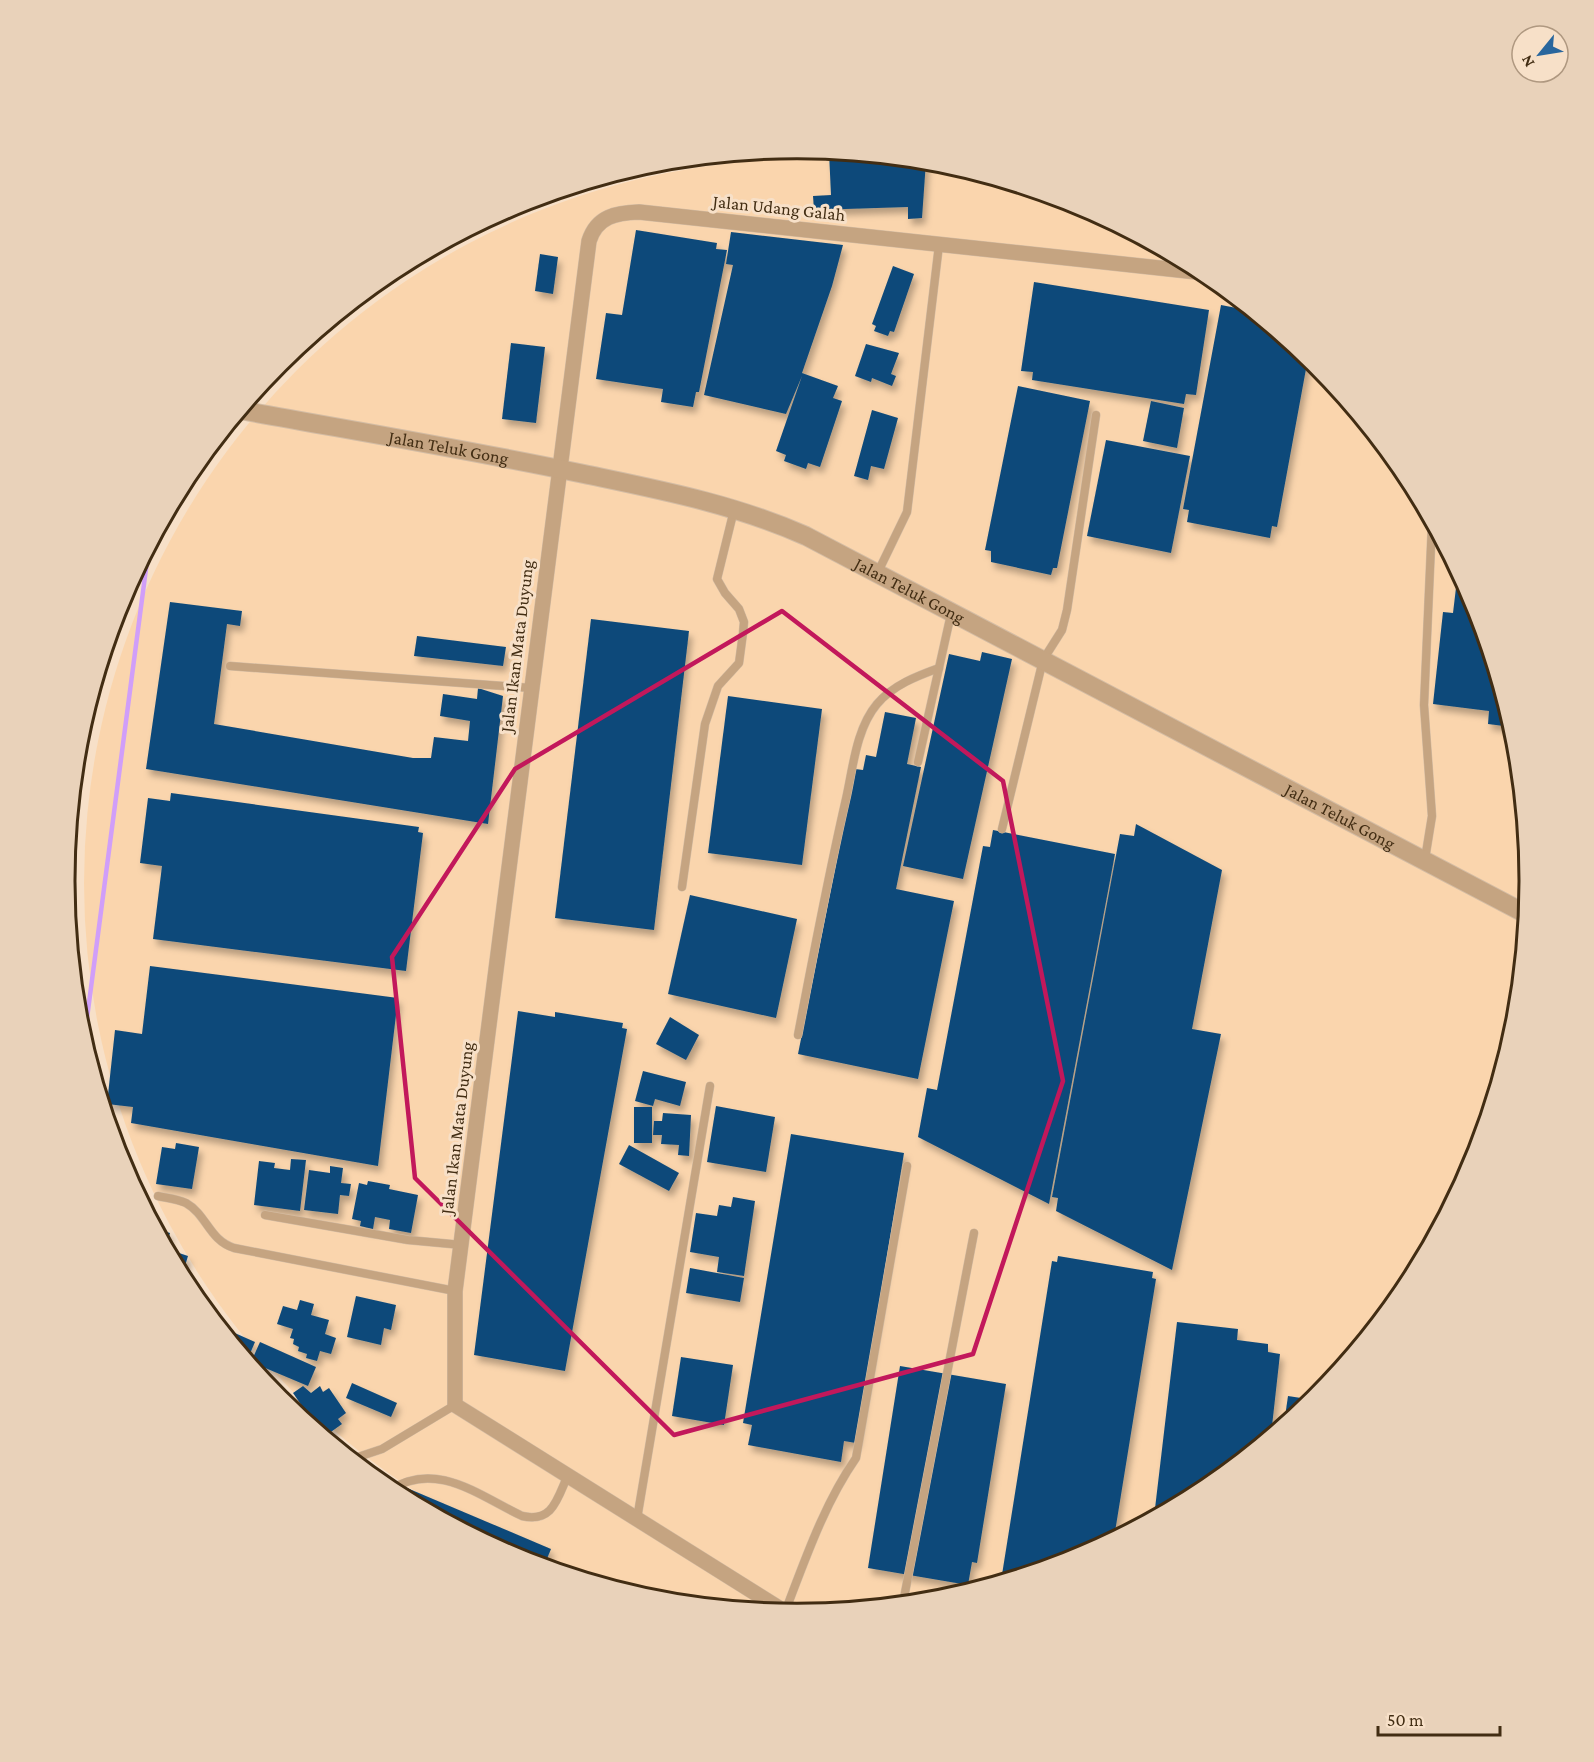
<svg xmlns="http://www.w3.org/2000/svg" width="1594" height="1762" viewBox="0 0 1594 1762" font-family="'Crimson Pro',serif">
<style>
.built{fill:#fad5ad}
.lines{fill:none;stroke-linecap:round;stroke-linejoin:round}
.stream{stroke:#d09ef9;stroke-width:4.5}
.building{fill:#0c497a;filter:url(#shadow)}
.service-casing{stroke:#d3bca4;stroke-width:9}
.minor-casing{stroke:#d3bca4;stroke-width:16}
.tertiary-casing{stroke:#d3bca4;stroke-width:20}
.service{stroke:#c5a481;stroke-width:8}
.minor{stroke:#c5a481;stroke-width:15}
.tertiary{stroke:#c5a481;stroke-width:18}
.marked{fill:none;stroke:#c2185b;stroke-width:4.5;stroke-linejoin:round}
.labels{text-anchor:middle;stroke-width:6;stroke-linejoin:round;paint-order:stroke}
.street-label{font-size:18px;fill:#422d13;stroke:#f7e0c8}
.rim{fill:none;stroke:#422d13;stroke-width:3}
</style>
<defs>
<filter id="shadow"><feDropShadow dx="3.5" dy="6" stdDeviation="3" flood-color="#0004"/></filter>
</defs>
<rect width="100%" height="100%" fill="#f7e0c8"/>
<!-- built -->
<circle class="built" cx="808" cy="883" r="724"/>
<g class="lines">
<!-- stream -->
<polyline class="stream" points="84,1041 149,546"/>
</g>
<!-- building -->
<g class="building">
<polygon points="829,152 926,161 922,218 908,219 908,207 814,210 813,196 831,195"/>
<polygon points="636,230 717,243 716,249 727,250 699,392 696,392 693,407 661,402 663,389 596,379 606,313 622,315"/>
<polygon points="731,232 843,245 832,286 802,373 838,386 833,398 842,401 820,467 808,463 806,469 784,461 786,455 776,451 802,376 786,414 704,395 733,265 726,264"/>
<polygon points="540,254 558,257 553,294 535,291"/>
<polygon points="893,266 914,274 894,332 890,331 888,336 874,331 876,326 872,324"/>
<polygon points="1034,282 1209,310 1196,395 1186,394 1184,404 1032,380 1033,372 1021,371"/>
<polygon points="1221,305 1252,311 1308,358 1277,527 1272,526 1270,538 1187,522 1189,510 1183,509"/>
<polygon points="511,343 545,347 536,423 502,419"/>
<polygon points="866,344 899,353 891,374 896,376 892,386 872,378 871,382 855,376"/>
<polygon points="1018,386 1090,401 1057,568 1053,568 1051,575 991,562 991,551 985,550"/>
<polygon points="1151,401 1184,408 1177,448 1143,441"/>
<polygon points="872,410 898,418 884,469 871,466 868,480 854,476"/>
<polygon points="1106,440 1190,456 1171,553 1087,536"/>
<polygon points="1458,571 1474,601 1512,727 1488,724 1489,711 1433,704 1443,612 1453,613"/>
<polygon points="170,602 242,611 240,626 227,624 214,724 413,758 431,758 434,737 468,741 470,721 440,716 443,694 477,699 478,688 503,696 488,824 146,769"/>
<polygon points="591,619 689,631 654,930 555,918"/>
<polygon points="417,636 506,647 503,666 414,656"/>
<polygon points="982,652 1012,659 963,879 903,866 949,654 980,661"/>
<polygon points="728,696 822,709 802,865 708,853"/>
<polygon points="885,712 916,718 907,764 921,767 896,889 954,901 918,1079 798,1054 855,769 863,770 866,755 876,757"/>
<polygon points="171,793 419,827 418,832 423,833 406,971 153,939 162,866 140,863 148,798 170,801"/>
<polygon points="1136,824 1222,870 1192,1029 1221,1034 1172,1270 1056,1211 1058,1198 1052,1197 1120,834 1134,836"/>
<polygon points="993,830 1115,854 1049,1204 918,1137 927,1088 937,1090 983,846 990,847"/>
<polygon points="690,895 797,919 776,1018 668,994"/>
<polygon points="150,966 398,998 378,1166 131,1123 133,1107 107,1104 115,1030 142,1034"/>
<polygon points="518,1011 555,1017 555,1012 623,1023 622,1028 627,1029 565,1371 474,1355"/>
<polygon points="670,1017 699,1035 686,1060 656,1044"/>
<polygon points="643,1071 686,1082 680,1106 655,1099 653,1106 635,1101"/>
<polygon points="716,1106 775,1117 766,1172 707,1162"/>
<rect x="634" y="1107" width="18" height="36"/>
<polygon points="663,1113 691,1115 689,1156 678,1155 679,1145 661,1144 662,1135 653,1135 654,1121 662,1121"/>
<polygon points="791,1134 904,1153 856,1443 844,1441 841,1462 748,1445 752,1425 743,1423"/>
<polygon points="176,1143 199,1147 192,1189 156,1184 162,1147 175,1149"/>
<polygon points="629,1145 679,1173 669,1191 619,1164"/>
<polygon points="291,1159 306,1160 300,1211 254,1205 259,1161 275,1163 274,1168 290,1170"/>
<polygon points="330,1166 343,1168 341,1183 351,1184 349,1196 340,1195 338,1214 304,1210 309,1170 330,1173"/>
<polygon points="368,1181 390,1185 389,1189 418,1195 411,1233 389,1229 390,1220 375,1217 373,1229 360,1226 361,1221 352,1219 359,1183 367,1185"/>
<polygon points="733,1197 755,1201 744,1276 717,1272 719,1257 690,1252 696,1213 717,1216 719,1205 731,1207"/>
<polygon points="157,1229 170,1233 166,1246 158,1233"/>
<polygon points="167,1249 188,1256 182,1276 170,1255"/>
<polygon points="1058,1256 1153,1272 1152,1278 1156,1279 1114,1538 1077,1558 1001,1581 1052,1261 1057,1262"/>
<polygon points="690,1268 744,1278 740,1302 686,1293"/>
<polygon points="356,1296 396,1305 391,1330 384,1328 381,1345 347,1337"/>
<polygon points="300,1300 314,1304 311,1315 329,1320 325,1334 336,1338 331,1354 320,1351 317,1361 306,1358 307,1354 298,1351 299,1347 293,1344 294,1339 290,1338 293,1329 277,1324 283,1306 297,1310"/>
<polygon points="1177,1322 1238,1329 1237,1340 1268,1344 1268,1352 1280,1354 1271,1435 1204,1490 1154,1517"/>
<polygon points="219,1326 255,1342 249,1356 241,1352"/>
<polygon points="260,1342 316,1367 308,1386 251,1362"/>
<polygon points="681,1357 733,1365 724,1425 672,1416"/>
<polygon points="900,1366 1006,1384 977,1563 972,1562 968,1585 868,1568"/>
<polygon points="352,1383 397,1403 391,1417 346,1398"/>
<polygon points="303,1386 311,1393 320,1386 323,1392 329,1388 346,1413 338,1419 342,1424 328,1434 324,1429 319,1432 304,1419 297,1410 302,1406 293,1393"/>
<polygon points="1288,1396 1314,1400 1284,1424"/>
<polygon points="407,1488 551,1549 544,1566 516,1558 404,1498"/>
<polygon points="609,1581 660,1599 659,1600 607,1585"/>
</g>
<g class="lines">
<defs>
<g id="service">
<polyline points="878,572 907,512 939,245"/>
<polyline points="230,666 531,688"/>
<polyline points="918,762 951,614"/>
<polyline points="1002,829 1043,660 1062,630 1067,610 1096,415"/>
<polyline points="1425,859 1432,816 1424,705 1432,523"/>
<polyline points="682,887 705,724 718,686 739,663 743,633 744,622 739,609 725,593 717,579 734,510"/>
<path d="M798,1035C813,956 828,877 846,799C853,768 856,729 877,704C893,685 917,676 939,668"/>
<path d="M158,1196C167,1198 177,1199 186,1203C207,1215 209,1240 234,1248L455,1291"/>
<polyline points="265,1215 408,1240 462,1245"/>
<polyline points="352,1459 382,1449 455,1405"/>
<path d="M390,1490C436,1460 478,1495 522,1516C552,1523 557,1500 567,1477"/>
<polyline points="637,1519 710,1086"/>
<polyline points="903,1603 974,1233"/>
<path d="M785,1612C805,1560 824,1504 856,1458L907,1166"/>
</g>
<path id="minor" d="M787,1613L455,1405V1291L589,241C597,216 616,213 639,212L1206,273"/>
<g id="tertiary">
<path id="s1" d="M240,410C355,431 470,450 584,474C660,490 734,504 806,536L1526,914"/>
</g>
</defs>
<!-- service casing -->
<use href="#service" class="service-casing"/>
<!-- minor casing -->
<use href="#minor" class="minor-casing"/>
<!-- tertiary casing -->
<use href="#tertiary" class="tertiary-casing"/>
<!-- service -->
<use href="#service" class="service"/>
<!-- minor -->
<use href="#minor" class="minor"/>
<!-- tertiary -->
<use href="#tertiary" class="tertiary"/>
</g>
<!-- marked area -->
<path class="marked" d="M782,611L1003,781L1063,1081L973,1354L674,1435L415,1178L392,957L515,769Z"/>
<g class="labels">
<!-- street labels -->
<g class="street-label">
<text transform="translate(779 208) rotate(6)" y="6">Jalan Udang Galah</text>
<text dy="6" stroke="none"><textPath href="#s1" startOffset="212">Jalan Teluk Gong</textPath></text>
<text dy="6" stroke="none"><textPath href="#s1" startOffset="698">Jalan Teluk Gong</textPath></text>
<text transform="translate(517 646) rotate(-83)" y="6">Jalan Ikan Mata Duyung</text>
<text dy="6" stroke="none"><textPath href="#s1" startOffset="1184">Jalan Teluk Gong</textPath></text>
<text transform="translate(457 1128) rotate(-83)" y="6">Jalan Ikan Mata Duyung</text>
</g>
</g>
<!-- crop -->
<path d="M0 0H1594V1762H0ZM75 881a722 722 0 1 1 1444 0a722 722 0 1 1-1444 0Z" fill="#e9d2ba" fill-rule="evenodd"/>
<path class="rim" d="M75 881a722 722 0 1 1 1444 0a722 722 0 1 1-1444 0Z"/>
<!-- north arrow -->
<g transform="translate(1540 54) rotate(240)"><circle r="28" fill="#f7e0c8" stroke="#af9880" stroke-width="1.5"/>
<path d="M0-4.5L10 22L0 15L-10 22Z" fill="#29669d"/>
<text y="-9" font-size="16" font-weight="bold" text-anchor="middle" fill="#422d13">N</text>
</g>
<!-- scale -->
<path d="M1378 1726v9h122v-9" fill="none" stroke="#422d13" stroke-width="3"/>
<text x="1387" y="1726" font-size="18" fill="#422d13" stroke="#f7e0c8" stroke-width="4.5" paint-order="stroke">50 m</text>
</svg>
